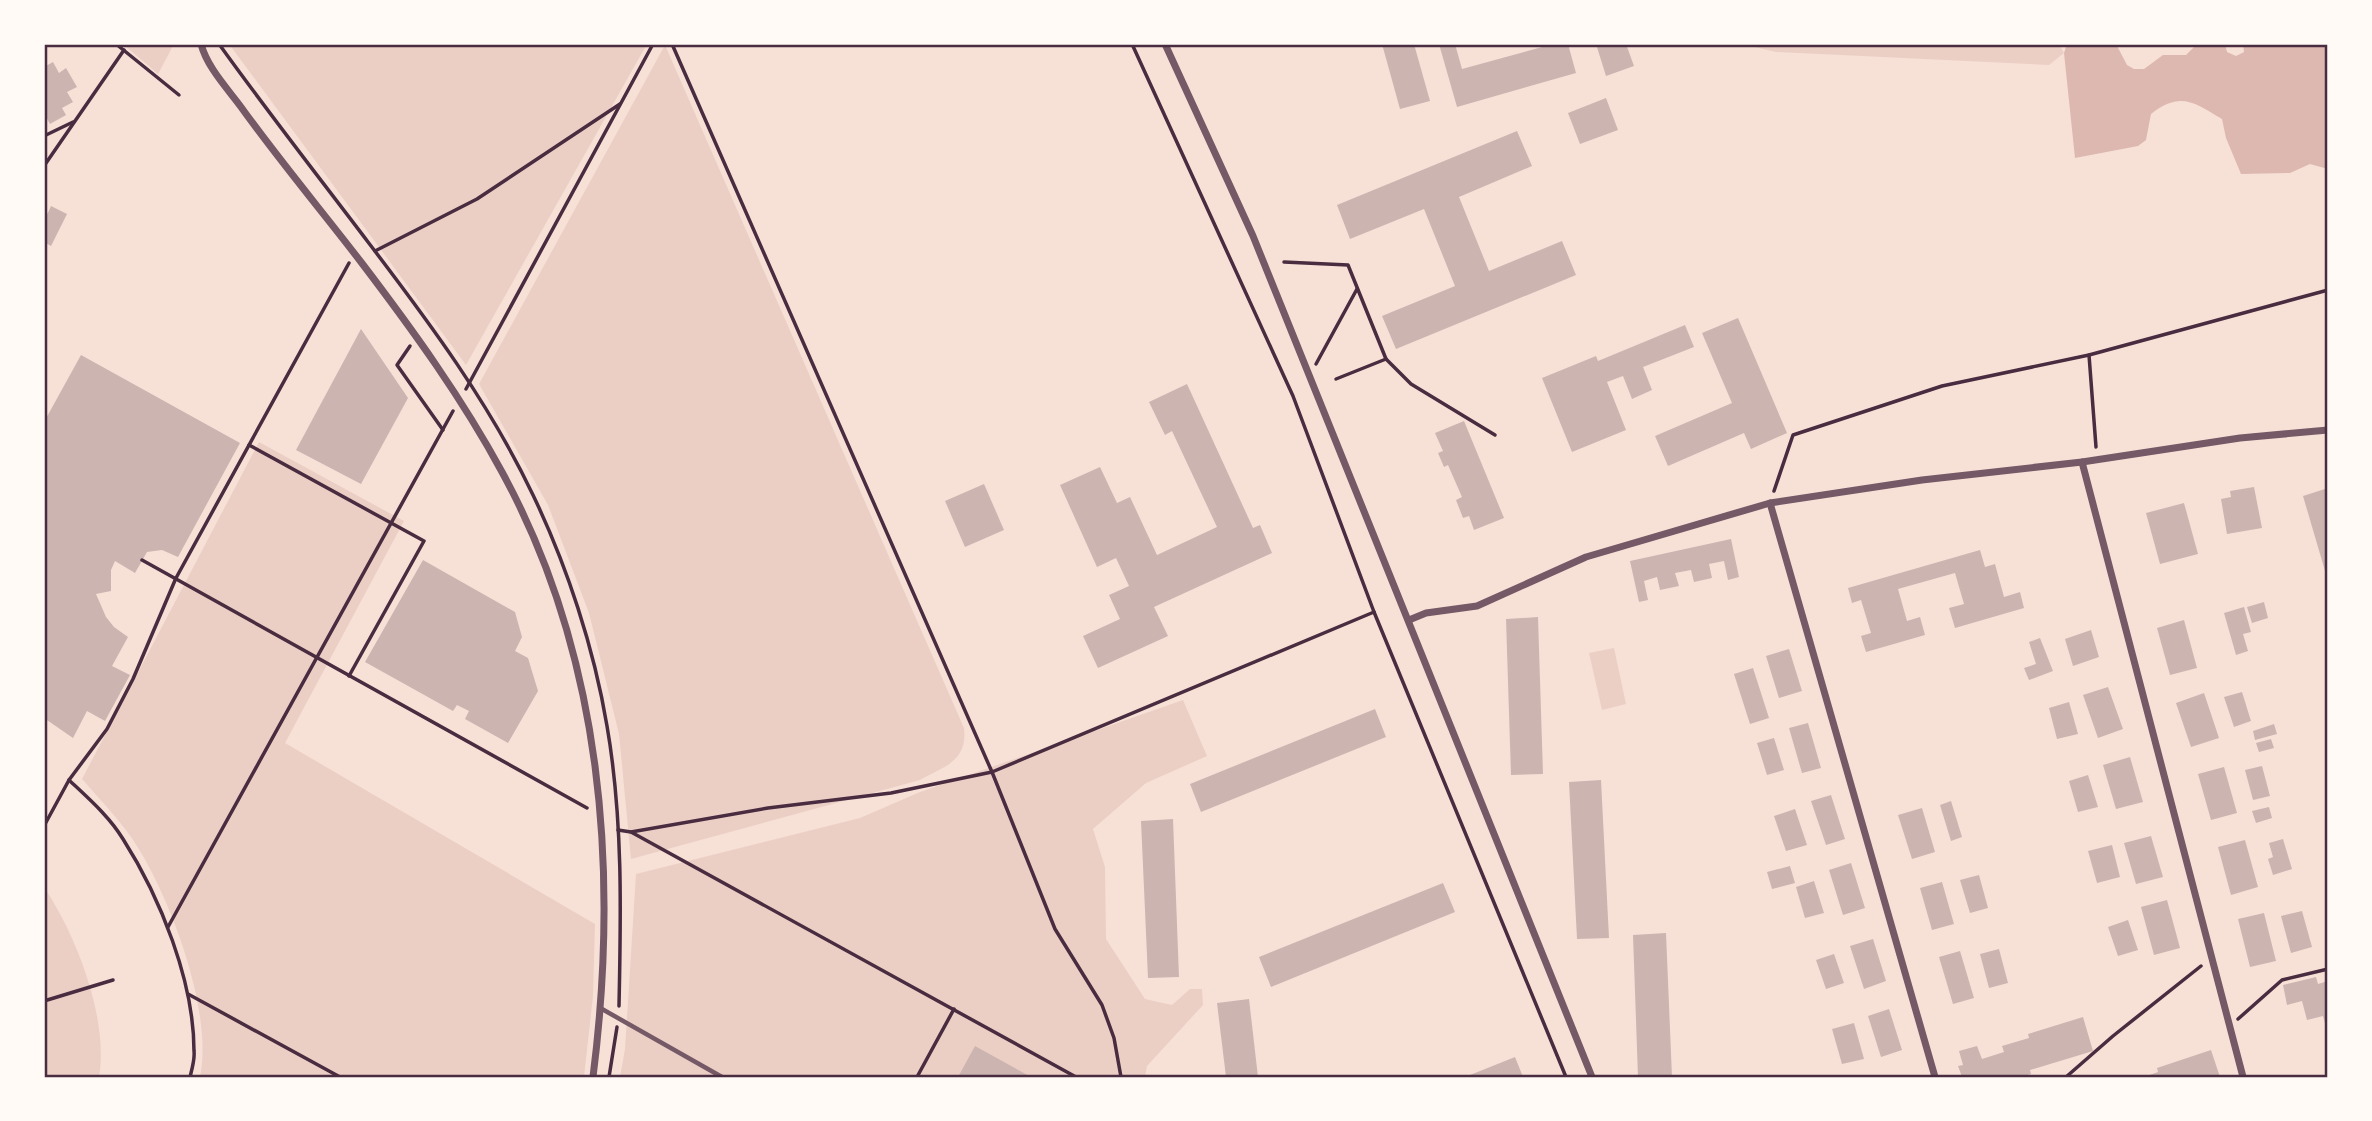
<svg xmlns="http://www.w3.org/2000/svg" width="2372" height="1121" viewBox="0 0 2372 1121" font-family="Commissioner,sans-serif">
<style>
.green{fill:#ebcfc5}
.water{fill:#dcb8b0}
.building{fill:#ccb4b1}
.lines{fill:none;stroke-linecap:round;stroke-linejoin:round}
.path{stroke:#4a2c40;stroke-width:3.5}
.service{stroke:#755966;stroke-width:4.5}
.minor{stroke:#755966;stroke-width:7}
.neatline{fill:none;stroke:#4a2c40;stroke-width:2.5}
</style>
<rect width="100%" height="100%" fill="#f7e1d7"/>
<!-- green -->
<g class="green">
<polygon points="123,44 174,44 158,74"/>
<polygon points="229,44 647,44 466,365"/>
<polygon points="1742,44 2059,44 2064,53 2049,65 1776,52"/>
<path d="M665,45L964,728C968,761 945,766 920,780L631,859L619,734L589,613L548,505L479,384Z"/>
<path d="M259,442L404,521L285,743L595,924L593,996L584,1077H200C213,1013 173,906 140,851C124,824 102,802 82,779Z"/>
<polygon points="1614,648 1626,704 1602,710 1589,653"/>
<polygon points="1183,700 1207,756 1146,783 1093,829 1105,867 1106,939 1145,999 1172,1005 1190,989 1202,989 1203,1005 1147,1066 1145,1077 620,1077 625,1049 636,874 860,818 920,792"/>
<path d="M44,887C76,935 109,1019 99,1077H44Z"/>
</g>
<!-- water -->
<path class="water" d="M2067,44H2116L2127,65L2134,69H2144L2163,55H2186L2197,44H2225L2227,52L2236,56L2244,52L2243,44H2328V169L2310,164L2290,173L2241,174L2226,138L2222,119C2194,102 2180,91 2151,114L2146,140L2138,146L2075,158L2064,53Z"/>
<!-- building -->
<g class="building">
<polygon points="1382,44 1414,44 1430,101 1400,109"/>
<polygon points="1439,44 1455,44 1462,69 1553,44 1568,44 1576,73 1457,107"/>
<polygon points="1596,44 1626,44 1634,66 1606,76"/>
<polygon points="53,62 59,73 66,68 77,87 67,92 73,102 62,108 66,115 50,124 44,113 44,67"/>
<polygon points="1606,98 1618,130 1580,144 1568,113"/>
<polygon points="1517,131 1532,166 1459,197 1489,271 1562,241 1576,275 1396,349 1382,316 1455,286 1424,209 1350,239 1337,205"/>
<polygon points="51,206 67,214 51,246 44,242 44,221"/>
<polygon points="1738,318 1787,433 1751,449 1744,433 1668,466 1655,436 1732,403 1702,333"/>
<polygon points="1685,325 1694,347 1643,367 1652,390 1632,399 1623,376 1607,382 1626,430 1572,452 1542,378 1596,356 1598,361"/>
<polygon points="361,329 408,398 361,484 296,450"/>
<polygon points="81,355 240,443 178,557 162,550 147,552 135,573 115,561 111,570 111,591 96,594 106,617 114,627 128,637 112,666 130,675 105,721 87,711 73,738 44,718 44,422"/>
<polygon points="1187,384 1253,528 1260,525 1272,553 1154,607 1168,636 1098,668 1083,636 1120,619 1109,595 1129,586 1116,558 1097,567 1060,485 1100,467 1117,503 1130,497 1157,555 1217,527 1172,431 1165,435 1149,402"/>
<polygon points="1464,421 1504,518 1474,530 1469,516 1463,518 1456,500 1462,497 1448,465 1444,467 1438,453 1443,451 1435,433"/>
<polygon points="984,484 1004,530 965,547 945,501"/>
<polygon points="2254,487 2262,528 2227,534 2221,499 2231,497 2230,491"/>
<polygon points="2328,488 2328,581 2303,496"/>
<polygon points="2184,503 2198,554 2160,564 2146,513"/>
<polygon points="1731,539 1739,577 1728,580 1724,561 1709,564 1712,578 1694,582 1691,570 1675,573 1679,586 1660,590 1657,577 1644,581 1648,600 1639,602 1630,561"/>
<polygon points="1980,550 1985,567 1995,564 2004,597 2020,592 2024,608 1955,628 1949,608 1964,604 1955,573 1898,589 1907,621 1920,617 1925,635 1866,652 1861,636 1871,633 1861,600 1852,603 1848,588"/>
<polygon points="423,560 515,612 522,637 515,651 528,658 538,691 508,743 465,719 469,711 457,705 453,711 365,662"/>
<polygon points="2264,602 2268,618 2252,623 2247,607"/>
<polygon points="2244,607 2251,632 2243,634 2248,651 2236,655 2224,613"/>
<polygon points="1538,617 1543,774 1511,775 1506,619"/>
<polygon points="2184,620 2197,668 2170,675 2157,628"/>
<polygon points="2091,630 2099,657 2073,666 2065,639"/>
<polygon points="2040,638 2053,671 2029,680 2024,668 2036,664 2029,642"/>
<polygon points="1789,649 1802,691 1779,698 1766,656"/>
<polygon points="1753,668 1769,718 1750,724 1734,674"/>
<polygon points="2108,687 2123,729 2098,738 2083,695"/>
<polygon points="2242,692 2251,721 2234,727 2224,697"/>
<polygon points="2204,693 2219,738 2191,747 2176,703"/>
<polygon points="2069,702 2078,734 2057,739 2049,708"/>
<polygon points="1375,709 1386,737 1201,812 1190,784"/>
<polygon points="1808,723 1821,768 1802,773 1789,728"/>
<polygon points="2274,724 2277,734 2255,740 2253,731"/>
<polygon points="1774,738 1784,770 1767,775 1757,743"/>
<polygon points="2271,739 2274,748 2259,752 2256,743"/>
<polygon points="2130,757 2143,802 2116,809 2103,765"/>
<polygon points="2262,766 2270,796 2253,800 2245,770"/>
<polygon points="2224,767 2237,813 2211,820 2198,774"/>
<polygon points="2088,775 2098,807 2078,812 2069,781"/>
<polygon points="1601,780 1609,938 1577,939 1569,782"/>
<polygon points="1831,795 1845,839 1826,845 1811,801"/>
<polygon points="1951,801 1962,837 1951,841 1940,805"/>
<polygon points="2269,807 2272,818 2256,823 2252,811"/>
<polygon points="1922,808 1935,852 1912,859 1898,815"/>
<polygon points="1795,809 1807,845 1786,851 1774,816"/>
<polygon points="1173,819 1179,977 1148,978 1141,821"/>
<polygon points="2151,836 2163,877 2136,884 2124,843"/>
<polygon points="2283,839 2292,869 2273,875 2268,859 2273,857 2269,843"/>
<polygon points="2245,840 2258,887 2231,895 2218,847"/>
<polygon points="2112,845 2120,877 2097,883 2088,851"/>
<polygon points="1851,863 1865,908 1843,915 1829,870"/>
<polygon points="1790,866 1795,883 1772,889 1767,872"/>
<polygon points="1979,875 1988,908 1970,913 1960,880"/>
<polygon points="1814,881 1824,913 1805,918 1796,887"/>
<polygon points="1942,882 1954,924 1932,930 1920,888"/>
<polygon points="1443,883 1455,912 1271,987 1259,957"/>
<polygon points="2167,900 2180,948 2154,955 2141,907"/>
<polygon points="2302,911 2312,947 2291,953 2281,916"/>
<polygon points="2264,913 2276,961 2250,967 2238,919"/>
<polygon points="2128,920 2138,950 2118,956 2108,927"/>
<polygon points="1666,933 1672,1077 1638,1077 1633,935"/>
<polygon points="1873,939 1886,981 1864,989 1850,946"/>
<polygon points="1999,949 2008,983 1989,988 1980,954"/>
<polygon points="1960,951 1974,998 1953,1004 1939,957"/>
<polygon points="1834,954 1844,983 1826,989 1816,960"/>
<polygon points="2316,977 2318,984 2328,981 2328,1034 2323,1016 2307,1020 2302,1001 2287,1005 2283,985"/>
<polygon points="1249,999 1258,1077 1226,1077 1217,1003"/>
<polygon points="1889,1009 1902,1050 1881,1057 1868,1016"/>
<polygon points="2083,1017 2093,1051 2030,1070 2031,1074 2021,1077 1962,1077 1958,1066 1963,1065 1959,1051 1977,1046 1982,1059 2004,1052 2002,1046 2029,1038 2028,1034"/>
<polygon points="1854,1023 1864,1059 1842,1064 1832,1029"/>
<polygon points="975,1046 1031,1077 958,1077"/>
<polygon points="2211,1050 2220,1077 2144,1077 2158,1072 2157,1068"/>
<polygon points="1515,1057 1523,1077 1465,1077"/>
</g>
<g class="lines">
<!-- path -->
<g class="path">
<polyline points="116,44 179,95"/>
<path d="M219,44C267,111 318,176 368,242C429,322 490,404 533,495C567,566 594,648 607,726C623,818 621,913 619,1006"/>
<polyline points="672,44 992,772 1055,929 1102,1005 1114,1038 1121,1077"/>
<polyline points="1132,44 1293,396 1374,612 1566,1077"/>
<polyline points="44,136 73,122"/>
<polyline points="44,166 124,50"/>
<polyline points="375,251 477,199 620,104"/>
<polyline points="1284,262 1348,265 1386,359 1411,384 1495,435"/>
<polyline points="410,346 397,365 443,430"/>
<polyline points="2089,355 2096,447"/>
<polyline points="1316,364 1357,289"/>
<polyline points="1336,379 1386,359"/>
<polyline points="466,389 653,44"/>
<polyline points="249,445 424,541 349,676"/>
<polyline points="1774,491 1793,435 1942,386 2089,355 2328,290"/>
<polyline points="142,560 587,808"/>
<path d="M69,780C88,798 109,816 123,839C160,897 194,981 194,1051C195,1059 192,1069 190,1077"/>
<polyline points="44,826 69,780 107,729 133,679 176,578 349,263"/>
<polyline points="618,830 631,832 1076,1077"/>
<polyline points="631,832 768,808 891,793 992,772 1374,612"/>
<polyline points="168,927 453,411"/>
<polyline points="188,994 340,1077"/>
<polyline points="44,1001 113,980"/>
<polyline points="2238,1019 2282,980 2328,969"/>
<polyline points="609,1077 617,1027"/>
<polyline points="917,1077 954,1009"/>
<polyline points="2066,1077 2113,1036 2201,966"/>
</g>
<!-- service -->
<polyline class="service" points="602,1009 722,1077"/>
<!-- minor -->
<g class="minor">
<path d="M201,44C207,67 227,88 241,107C279,160 321,210 361,262C412,329 462,398 502,472C603,657 619,872 593,1077"/>
<polyline points="1165,44 1253,236 1592,1077"/>
<polyline points="2082,462 2243,1077"/>
<polyline points="1770,503 1935,1077"/>
<polyline points="1409,620 1426,613 1477,606 1586,557 1770,503 1922,480 2082,462 2240,438 2328,430"/>
</g>
</g>
<!-- border -->
<rect width="2372" height="1121" fill="none" stroke="#fffaf5" stroke-width="91"/>
<rect x="46" y="46" width="2280" height="1030" class="neatline"/>
</svg>
